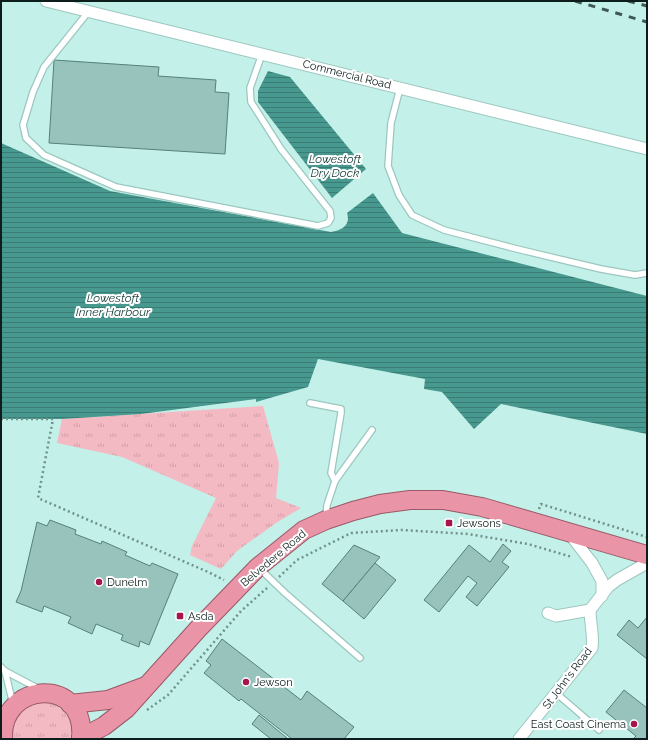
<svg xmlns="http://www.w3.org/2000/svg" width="648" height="740" viewBox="0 0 648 740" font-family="Raleway,sans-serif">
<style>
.grass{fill:url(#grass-tufts)}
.water{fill:url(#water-rules)}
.building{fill:#98c3bd;stroke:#56807a}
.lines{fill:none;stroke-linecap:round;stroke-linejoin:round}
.service-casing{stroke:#9cc7c0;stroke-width:8}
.minor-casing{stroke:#9cc7c0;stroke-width:13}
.trunk-casing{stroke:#995968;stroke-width:20}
.path{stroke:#71918c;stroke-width:2.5;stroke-dasharray:2 3;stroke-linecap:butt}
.service{stroke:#fff;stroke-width:5.5}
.minor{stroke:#fff;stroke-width:11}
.trunk{stroke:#ea94a7;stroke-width:18}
.rail{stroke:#3f5854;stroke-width:3;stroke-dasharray:7 7;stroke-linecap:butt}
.poi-dot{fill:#a7134b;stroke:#fff;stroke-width:1.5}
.labels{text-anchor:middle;stroke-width:4;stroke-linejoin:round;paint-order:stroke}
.street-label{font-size:11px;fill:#0c1d1b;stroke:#fff}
.poi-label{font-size:11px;fill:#0c1d1b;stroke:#fff;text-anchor:start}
.water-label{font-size:12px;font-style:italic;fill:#1d433e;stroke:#fff}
</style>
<defs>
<pattern id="grass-tufts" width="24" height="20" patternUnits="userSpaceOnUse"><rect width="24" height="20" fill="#f4bac4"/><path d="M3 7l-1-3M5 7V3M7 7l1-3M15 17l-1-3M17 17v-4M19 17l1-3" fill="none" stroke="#d09fa8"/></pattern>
<pattern id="water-rules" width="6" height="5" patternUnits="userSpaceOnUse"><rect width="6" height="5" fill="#47988e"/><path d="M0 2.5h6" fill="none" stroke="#3a7b73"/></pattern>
</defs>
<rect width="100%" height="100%" fill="#c3f0e8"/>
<!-- grass -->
<g class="grass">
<polygon points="263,406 279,463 276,498 301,508 276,523 237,551 221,569 190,555 192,546 216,498 122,457 57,443 62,419"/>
<path d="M49,702C66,709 74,720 71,739H12L14,717L29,703Z"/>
</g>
<!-- water -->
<g class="water">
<polygon points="268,71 290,77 366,169 332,198 258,102 258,91"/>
<path d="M1,143L110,191L331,232C342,230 351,225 347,213L373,193L402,233L647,296V434L501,404L474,429L442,392L424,389L425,379L318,359L308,387L256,402V399L141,414L62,419H1Z"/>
</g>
<!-- building -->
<g class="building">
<polygon points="54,60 159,67 158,76 216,80 215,92 229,93 225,154 49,143"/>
<polygon points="50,520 76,530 75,534 101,544 102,541 127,552 125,555 150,566 152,563 178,574 149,645 140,641 139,647 121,640 123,635 96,624 92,634 68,623 71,617 44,606 42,612 16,602 21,591 37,522 47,526"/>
<polygon points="503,544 511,551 502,562 509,567 477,606 466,597 477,583 468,576 439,612 424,600 469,545 490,562"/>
<polygon points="354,545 380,557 343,601 322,584"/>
<polygon points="375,563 396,580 364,619 343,601"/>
<polygon points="647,617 647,659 617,635 629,620 638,628"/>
<polygon points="222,639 301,700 307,691 354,727 344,739 292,739 241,699 239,701 204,673 211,665 206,661"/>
<polygon points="624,690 647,708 647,739 633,739 636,736 606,712"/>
<polygon points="259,715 287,738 287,739 271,739 252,724"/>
</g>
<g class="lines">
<defs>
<g id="service">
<polyline points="89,11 44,67 33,92 23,125 26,138 44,155 116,187 318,226 328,223 331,218 330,211 281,149 251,102 250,88 262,54"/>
<polyline points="400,88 391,123 388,166 399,195 412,215 444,230 517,249 601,269 635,275 647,273"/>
<polyline points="310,403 341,409 341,413 331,473 335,481"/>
<polyline points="326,517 327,505 335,481 372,430"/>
<polyline points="260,569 285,593 360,658"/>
<polyline points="1,667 5,671 39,689"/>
<polyline points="5,671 13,704"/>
<polyline points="556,693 599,730"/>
</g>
<g id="minor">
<polyline points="46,1 647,149"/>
<polyline points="569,533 592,563 602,581 602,596"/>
<polyline points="548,613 556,616 590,610 608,587 617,580 647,563"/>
<path d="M519,739L592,648C594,636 590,623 590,610"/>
</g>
<g id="trunk">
<polyline points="70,704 108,700 146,686"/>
<polyline points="81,738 104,726 126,709 198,629 258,567 304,530 326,520 353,511 380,504 410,500 443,500 482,507 647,555"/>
<path d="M3,739C0,681 87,675 81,739"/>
</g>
</defs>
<!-- service casing -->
<use href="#service" class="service-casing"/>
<!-- minor casing -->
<use href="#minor" class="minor-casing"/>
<!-- trunk casing -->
<use href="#trunk" class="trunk-casing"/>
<!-- path -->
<g class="path">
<polyline points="1,419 53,419 38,498 208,572 224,580"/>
<polyline points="539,509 541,504 647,537"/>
<polyline points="279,577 297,560 351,533 402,530 468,534 528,544 572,557"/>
<polyline points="147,710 168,695 241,611 267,588"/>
</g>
<!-- service -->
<use href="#service" class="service"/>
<!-- minor -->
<use href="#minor" class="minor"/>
<!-- trunk -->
<use href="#trunk" class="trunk"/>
<!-- rail -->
<g class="rail">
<polyline points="575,1 647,22"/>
<polyline points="628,1 647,6"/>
</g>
</g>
<!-- markers -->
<g class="poi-dot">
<rect x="445" y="519" width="8" height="8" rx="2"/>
<circle cx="99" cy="582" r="4"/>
<rect x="176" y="612" width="8" height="8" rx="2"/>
<circle cx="246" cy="682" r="4"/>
<circle cx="634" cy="724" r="4"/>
</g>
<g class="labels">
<!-- street labels -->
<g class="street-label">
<text transform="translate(347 74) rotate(14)" y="4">Commercial Road</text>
<text transform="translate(273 558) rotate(-40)" y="4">Belvedere Road</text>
<text transform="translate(567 678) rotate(-53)" y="4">St John's Road</text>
</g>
<!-- poi labels -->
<g class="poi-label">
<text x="457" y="527">Jewsons</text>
<text x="107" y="586">Dunelm</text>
<text x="188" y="620">Asda</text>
<text x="254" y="686">Jewson</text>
<text x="626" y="728" text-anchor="end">East Coast Cinema</text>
</g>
<!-- water labels -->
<g class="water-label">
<text x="335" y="163">Lowestoft<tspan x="335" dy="14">Dry Dock</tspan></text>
<text x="113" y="302">Lowestoft<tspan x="113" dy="14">Inner Harbour</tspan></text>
</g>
</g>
<!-- border -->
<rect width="648" height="740" fill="none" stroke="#0c1d1b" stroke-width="4"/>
</svg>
